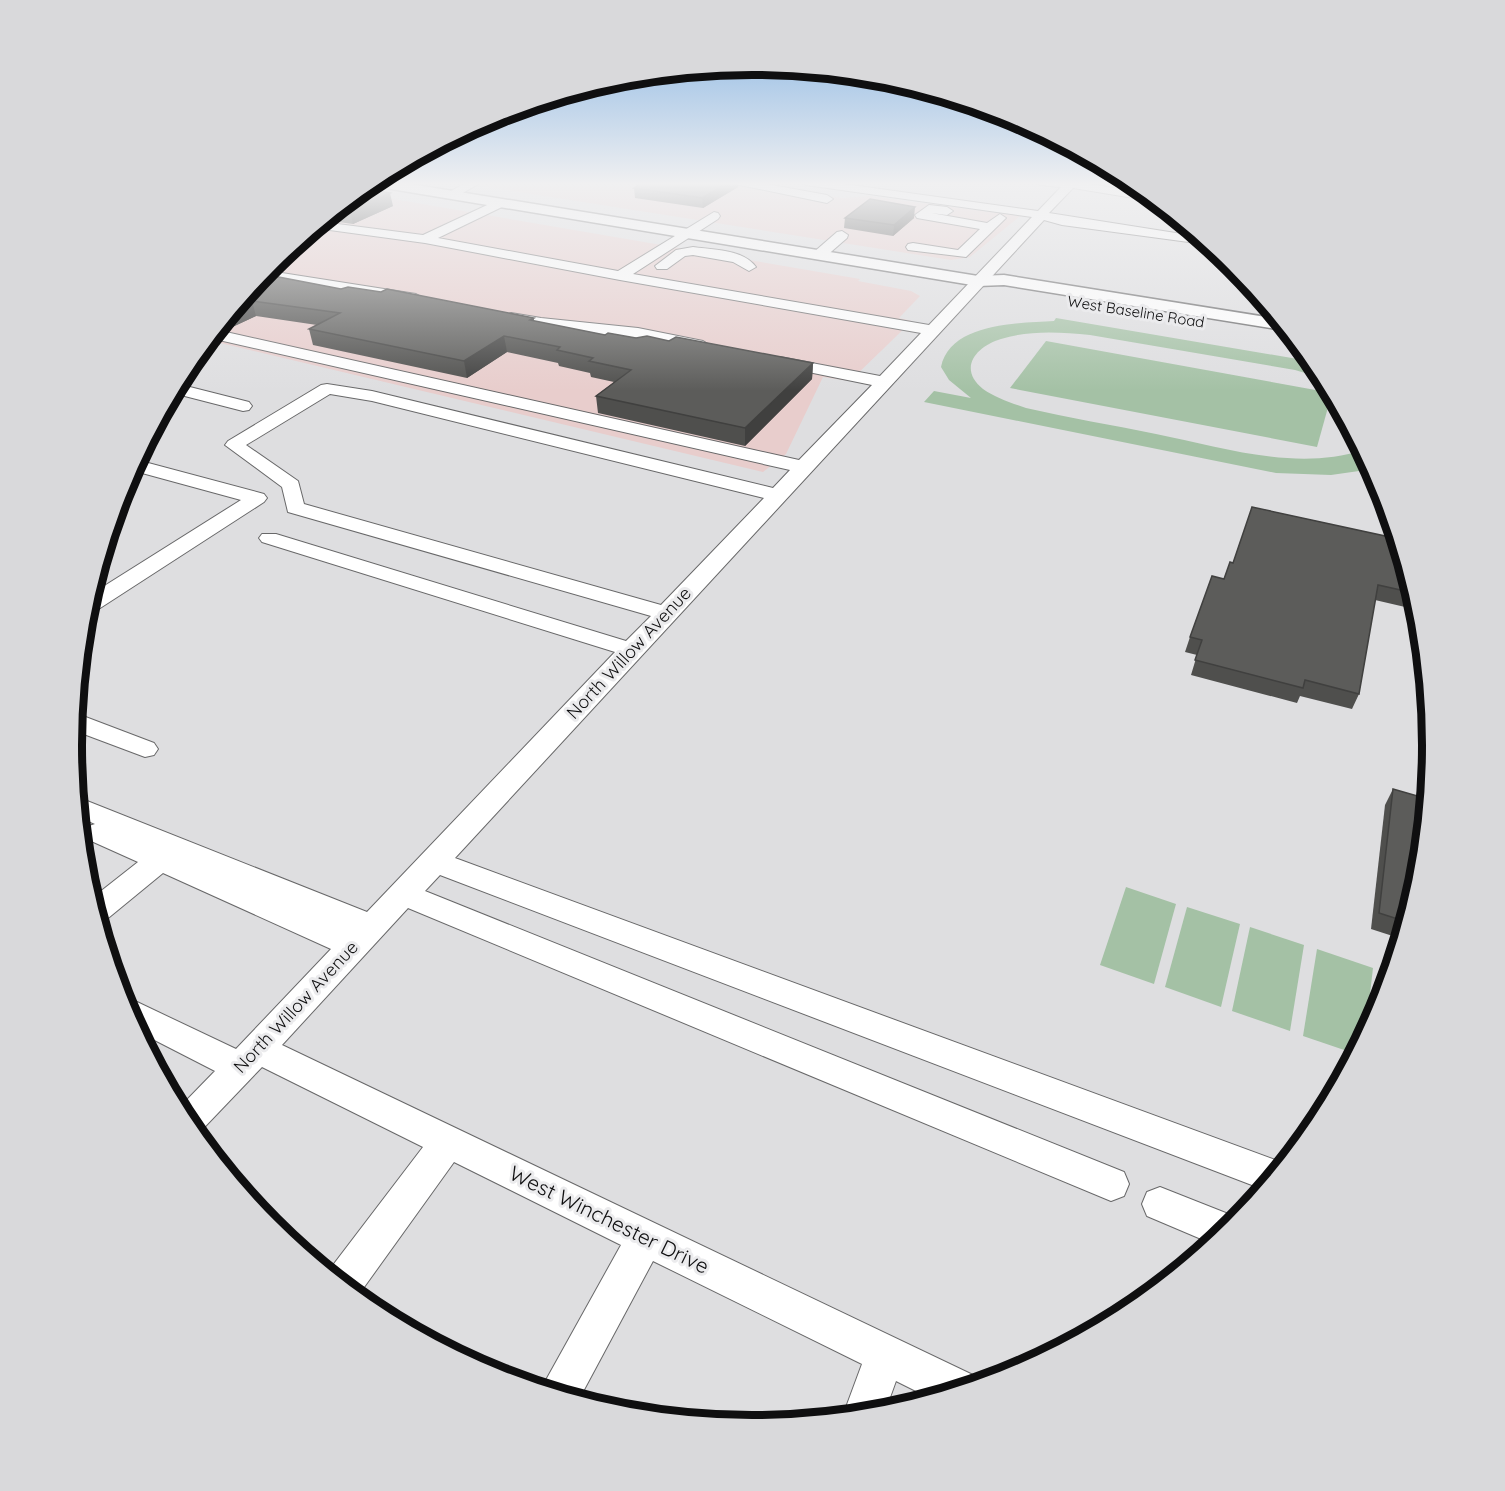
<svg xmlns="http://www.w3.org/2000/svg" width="1505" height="1491" viewBox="0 0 1505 1491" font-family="Quicksand,sans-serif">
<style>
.commercial{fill:#e8cdcc}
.green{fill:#a4c1a5}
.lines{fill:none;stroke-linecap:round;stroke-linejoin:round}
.minor-casing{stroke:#686869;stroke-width:2}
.major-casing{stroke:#686869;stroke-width:3}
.minor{fill:#fff;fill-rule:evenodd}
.major{fill:#fff;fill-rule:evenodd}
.wall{fill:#4f4f4d}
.shaded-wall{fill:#40403f}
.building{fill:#5c5c5a;stroke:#40403f;stroke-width:1.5}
.labels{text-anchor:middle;stroke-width:6;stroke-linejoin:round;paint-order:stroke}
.far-street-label{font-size:15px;fill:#0f0f10;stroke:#ebebed}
.street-label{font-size:18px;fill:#0f0f10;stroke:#ebebed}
.near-street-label{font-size:21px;fill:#0f0f10;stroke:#ebebed}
.rim{fill:none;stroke:#0f0f10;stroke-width:8}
</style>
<rect width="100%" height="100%" fill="#dedee0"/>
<!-- commercial -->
<g class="commercial">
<polygon points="456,182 769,182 805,193 843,198 869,196 1020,216 970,257 951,260"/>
<polygon points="358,193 860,279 858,281 911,291 920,296 899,318 912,321 850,381 823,377 786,454 763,472 208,340 271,264"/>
</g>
<!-- green -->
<g class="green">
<path d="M1056,318L1315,362L1325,379L1295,370L1090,335C1060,332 1030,330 1001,339C977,346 957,368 983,389C996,398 1011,403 1026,408C1069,418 1113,425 1156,434C1222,447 1296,472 1363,450L1373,469L1331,475L1276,473L924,402L934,391L971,398L949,380L941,367C950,323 1017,323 1054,321Z"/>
<polygon points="1046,341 1332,393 1317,447 1010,388"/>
<polygon points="1126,887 1176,904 1154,984 1100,965"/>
<polygon points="1187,907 1240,924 1221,1007 1165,987"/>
<polygon points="1250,927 1304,945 1290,1031 1232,1011"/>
<polygon points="1317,949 1373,968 1365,1037 1356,1054 1303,1036"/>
</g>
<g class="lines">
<defs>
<g id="minor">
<polygon points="467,182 482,182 454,198 446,198 444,195"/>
<polygon points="733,182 755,182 827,195 833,199 827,203 735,184"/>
<path d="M800,182H830L1038,211L1061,187L1040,185L1034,182H1078L1149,194L1158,202L1073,188L1049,213L1201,237L1211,245L1062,225L1044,220L455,858L1286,1164L1265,1190L440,875L425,891L1124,1172L1129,1184L1124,1196L1111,1201L408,908L282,1045L975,1376L978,1385L932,1399L896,1381L884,1414L842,1418L862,1364L653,1261L578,1401L541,1389L621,1245L454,1162L357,1297L327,1273L423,1147L262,1067L196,1136L178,1109L215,1071L137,1031L121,999L126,998L137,1002L236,1049L331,949L163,873L107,919L98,922L91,899L138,862L89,840L85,833L89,826L95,824L79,817L77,797L367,912L615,652L262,542L259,538L262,534H276L626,641L651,616L288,512L282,487L225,445L228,441L321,385L327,384L372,391L773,488L790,470L210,338L217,330L799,460L872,385L774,365L772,362L774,359L780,357L880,376L921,333L620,280L425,243L315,228L322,222L423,235L500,199L506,203L504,206L438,238L618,271L714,212L718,213L720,216L718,219L633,274L929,325L1032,217L806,185ZM330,394L372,401L764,498L661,605L304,504L298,481L246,445Z"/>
<polygon points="929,205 947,207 953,211 947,215 931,213 987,223 1000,214 1006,218 966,257 908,250 906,247 908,244 913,243 958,250 980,229 917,218 915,215"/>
<polygon points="842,231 848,235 847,238 824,258 814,258 812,255 814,252 837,232"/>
<path d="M693,247C713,250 743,249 756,267L749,271L733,262L693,255L685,256L667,269H657L655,266L676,250Z"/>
<polygon points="269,271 416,294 423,298 416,302 264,278 263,274"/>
<polygon points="511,313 541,318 638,328 703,341 711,346 703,351 638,338 541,328 506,320 504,317"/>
<polygon points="178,384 249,402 252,406 249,410 243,411 173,393"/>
<polygon points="137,460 264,494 267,498 264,502 94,612 85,613 90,595 241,500 131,470"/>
<polygon points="75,713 154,743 158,749 154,755 145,757 73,730"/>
<polygon points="1160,1187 1241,1219 1213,1244 1147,1216 1142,1204 1147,1192"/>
</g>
<polygon id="major" points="371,182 398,182 978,276 1004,275 1279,319 1289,331 1004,285 978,286 367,185"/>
</defs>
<!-- minor casing -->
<use href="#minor" class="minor-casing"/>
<!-- major casing -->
<use href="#major" class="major-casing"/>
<!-- minor -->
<use href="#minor" class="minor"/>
<!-- major -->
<use href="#major" class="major"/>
</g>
<!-- wall -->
<g class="wall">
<polygon points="644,182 738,182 738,187 703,208 635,198 634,188"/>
<polygon points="363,188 393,206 353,224 324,220"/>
<polygon points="845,218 914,218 893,236 844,228"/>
<polygon points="263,274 341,289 534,318 534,321 605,335 669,341 813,363 812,379 745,446 598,413 596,396 614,382 591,377 590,373 559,366 558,363 507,352 467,378 313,345 309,329 317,325 256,316 226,330 218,328"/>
<polygon points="1390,512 1419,608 1418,610 1375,600 1359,694 1352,709 1300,696 1297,703 1191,675 1197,655 1185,652 1190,637 1233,563 1386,536"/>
<polygon points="1393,789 1420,879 1402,939 1371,929 1385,805"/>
</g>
<!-- shaded-wall -->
<g class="shaded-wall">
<polygon points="729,182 738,182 738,187 703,208 702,198"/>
<polygon points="390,193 393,206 353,224 350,210"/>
<polygon points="915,207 914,218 893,236 894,225"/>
<polygon points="252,301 256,316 226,330 224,322 235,308"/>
<polygon points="504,336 507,352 467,378 464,361"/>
<polygon points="813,363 812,379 745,446 745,428"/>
</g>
<!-- building -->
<g class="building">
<polygon points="644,182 729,182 702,198 634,188"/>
<polygon points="363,188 390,193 350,210 338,209"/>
<polygon points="870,199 915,207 894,225 845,218"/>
<polygon points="263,274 341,289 348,287 381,292 387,289 534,318 530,320 605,335 608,333 636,338 647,336 669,341 676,337 813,363 745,428 596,396 631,370 589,361 593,358 557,350 560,347 504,336 464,361 309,329 340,313 252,301 235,308"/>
<polygon points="1252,507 1390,537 1392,520 1414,593 1378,585 1359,694 1305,680 1303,688 1195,660 1202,640 1190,637 1212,576 1224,579 1230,562 1233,563"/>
<polygon points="1393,789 1428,799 1420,879 1407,922 1379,913"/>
</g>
<!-- sky -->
<linearGradient id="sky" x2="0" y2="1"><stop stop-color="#7fb0e2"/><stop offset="0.47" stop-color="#f0f0f1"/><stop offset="1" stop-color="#f0f0f1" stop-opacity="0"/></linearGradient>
<rect width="1505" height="391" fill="url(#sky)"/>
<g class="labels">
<!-- far-street labels -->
<g class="far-street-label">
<text transform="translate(1136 312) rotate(9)" y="5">West Baseline Road</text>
</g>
<!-- street labels -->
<g class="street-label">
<text transform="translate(629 653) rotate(-47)" y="6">North Willow Avenue</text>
<text transform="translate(296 1007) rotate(-47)" y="6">North Willow Avenue</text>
</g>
<!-- near-street labels -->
<g class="near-street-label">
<text transform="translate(609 1220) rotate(26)" y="7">West Winchester Drive</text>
</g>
</g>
<!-- crop -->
<path d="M0 0H1505V1491H0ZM82 745a670 670 0 1 1 1340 0a670 670 0 1 1-1340 0Z" fill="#d9d9db" fill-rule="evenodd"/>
<path class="rim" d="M82 745a670 670 0 1 1 1340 0a670 670 0 1 1-1340 0Z"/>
</svg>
